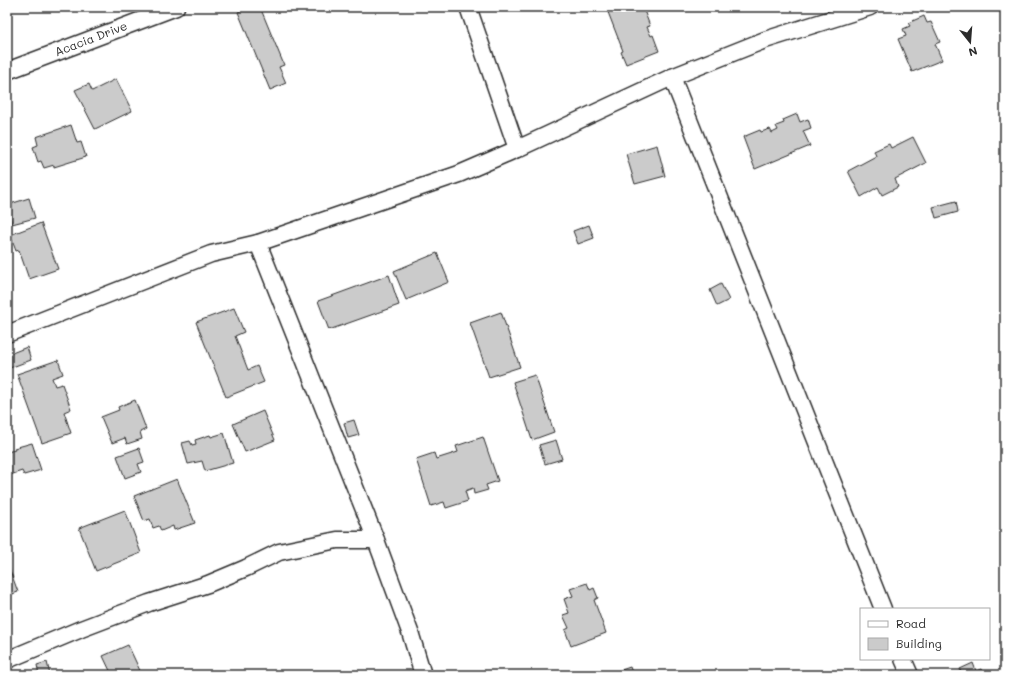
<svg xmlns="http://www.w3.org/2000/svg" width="1012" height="682" viewBox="0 0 1012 682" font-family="Mali,sans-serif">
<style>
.building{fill:#cbcbcb;stroke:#2b2b2b}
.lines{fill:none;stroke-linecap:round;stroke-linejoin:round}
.minor-casing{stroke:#2b2b2b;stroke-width:19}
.minor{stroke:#fff;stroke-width:16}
.labels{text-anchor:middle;stroke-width:3;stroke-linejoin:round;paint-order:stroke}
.street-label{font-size:12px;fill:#2b2b2b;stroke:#fff}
</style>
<rect width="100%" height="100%" fill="#fff"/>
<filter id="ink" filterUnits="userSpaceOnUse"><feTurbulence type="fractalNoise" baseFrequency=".025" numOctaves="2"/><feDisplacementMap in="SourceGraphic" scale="8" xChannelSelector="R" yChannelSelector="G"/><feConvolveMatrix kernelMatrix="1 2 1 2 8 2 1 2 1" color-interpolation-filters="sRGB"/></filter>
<g filter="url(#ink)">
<!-- building -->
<g class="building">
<polygon points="250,7 260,7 284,65 279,67 286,83 270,90 238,12"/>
<polygon points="606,7 638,7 639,9 643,8 650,26 647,27 651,36 653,35 659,51 626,64 621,52 623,51"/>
<polygon points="924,16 927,23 931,22 940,42 935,44 942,60 912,72 898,39 906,36 903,29 910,26 908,23"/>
<polygon points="116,79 132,111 95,129 75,90 89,84 92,91"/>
<polygon points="797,114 800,122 808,119 811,128 803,131 810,146 755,169 743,137 760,130 761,132 770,129 772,133 778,130 776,126 784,123 783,120"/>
<polygon points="71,125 77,143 81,142 86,157 54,167 54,165 44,168 41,161 38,162 33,147 38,145 36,137"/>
<polygon points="913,137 926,163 895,179 898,187 882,195 878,187 861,197 848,171 876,156 874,151 889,144 891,148"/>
<polygon points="657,145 665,176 635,184 626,154"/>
<polygon points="29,198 35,218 12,224 7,205"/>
<polygon points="956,201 958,212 936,218 933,207"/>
<polygon points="41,223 58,269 29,279 19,250 16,251 10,235"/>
<polygon points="589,225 594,238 578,244 573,231"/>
<polygon points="437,253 449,282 406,300 394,271"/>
<polygon points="389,275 399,305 329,330 318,301"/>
<polygon points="721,284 729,300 717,306 710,290"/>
<polygon points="234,308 244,332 235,336 248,370 257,366 264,382 226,397 196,322"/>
<polygon points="501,312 520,367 489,377 470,323"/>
<polygon points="27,347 31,360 7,369 7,355"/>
<polygon points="58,360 63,374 52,378 55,386 62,384 71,409 64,412 71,433 42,443 17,374"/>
<polygon points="535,375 554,432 532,440 513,382"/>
<polygon points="135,400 146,429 140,432 142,439 127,444 125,438 112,443 101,417 119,410 118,407"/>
<polygon points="263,411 275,440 245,452 233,424"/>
<polygon points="354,420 359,435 348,438 344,423"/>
<polygon points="224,433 233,463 205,471 202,461 188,464 182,443 190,441 192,445 196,444 195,440 210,435 211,437"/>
<polygon points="483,437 498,481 486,485 488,490 474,494 473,488 465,491 468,501 446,508 444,502 431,506 416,459 434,453 436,459 458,452 456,446"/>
<polygon points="556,440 562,459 545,464 539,445"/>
<polygon points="32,443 41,470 24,475 22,471 10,475 11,479 7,480 7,452 15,450 14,448"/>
<polygon points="139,448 144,462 138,464 141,472 125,478 117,456"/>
<polygon points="177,479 195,523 174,530 173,526 161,531 159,526 153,528 150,519 144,521 134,496"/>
<polygon points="125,510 141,553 96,571 79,528"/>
<polygon points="7,562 18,592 7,596"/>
<polygon points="587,583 590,590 594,588 598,598 594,600 606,633 571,646 565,630 569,628 563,615 569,613 564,599 573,596 570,589"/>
<polygon points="128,645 142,675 112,675 103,656"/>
<polygon points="47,662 50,675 39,675 37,665"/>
<polygon points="973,663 976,671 981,669 984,675 950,675 955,673 956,675 961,673 960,669"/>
<polygon points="630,667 633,675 607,675"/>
</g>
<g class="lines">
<defs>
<g id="minor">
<polyline points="468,7 517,149"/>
<polyline points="7,71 176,7"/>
<polyline points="672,77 883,609"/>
<polyline points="258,243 376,540 410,632 423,675"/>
<polyline points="7,334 211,254 258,243 459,174 517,149 672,77 765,40 870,7"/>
<polyline points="903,659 910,675"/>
<polyline points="7,660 81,629 149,603 208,584 246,568 279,552 337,540 376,540"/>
</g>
</defs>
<!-- minor casing -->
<use href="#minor" class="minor-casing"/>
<!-- minor -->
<use href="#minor" class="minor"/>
</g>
</g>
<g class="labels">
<!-- street labels -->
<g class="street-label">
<text transform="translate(91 39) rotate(-21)" y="4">Acacia Drive</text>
</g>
</g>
<!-- margin -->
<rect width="1012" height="682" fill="none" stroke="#fff" stroke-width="24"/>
<rect x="12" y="12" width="988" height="658" fill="none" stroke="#2b2b2b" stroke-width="1.5" filter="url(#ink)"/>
<!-- legend -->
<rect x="860" y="608" width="130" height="52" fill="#ffffff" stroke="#aaaaaa"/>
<rect x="868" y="621" width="20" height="6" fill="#ffffff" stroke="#aaaaaa"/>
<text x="896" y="628" font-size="12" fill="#2b2b2b">Road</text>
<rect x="868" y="638" width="20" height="12" fill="#cbcbcb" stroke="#aaaaaa"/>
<text x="896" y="648" font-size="12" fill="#2b2b2b">Building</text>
<!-- north arrow -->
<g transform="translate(970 42) rotate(163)" stroke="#ffffff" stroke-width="3" paint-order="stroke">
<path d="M0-3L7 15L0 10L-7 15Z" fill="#2b2b2b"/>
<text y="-6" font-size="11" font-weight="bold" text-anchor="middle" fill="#2b2b2b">N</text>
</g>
</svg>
